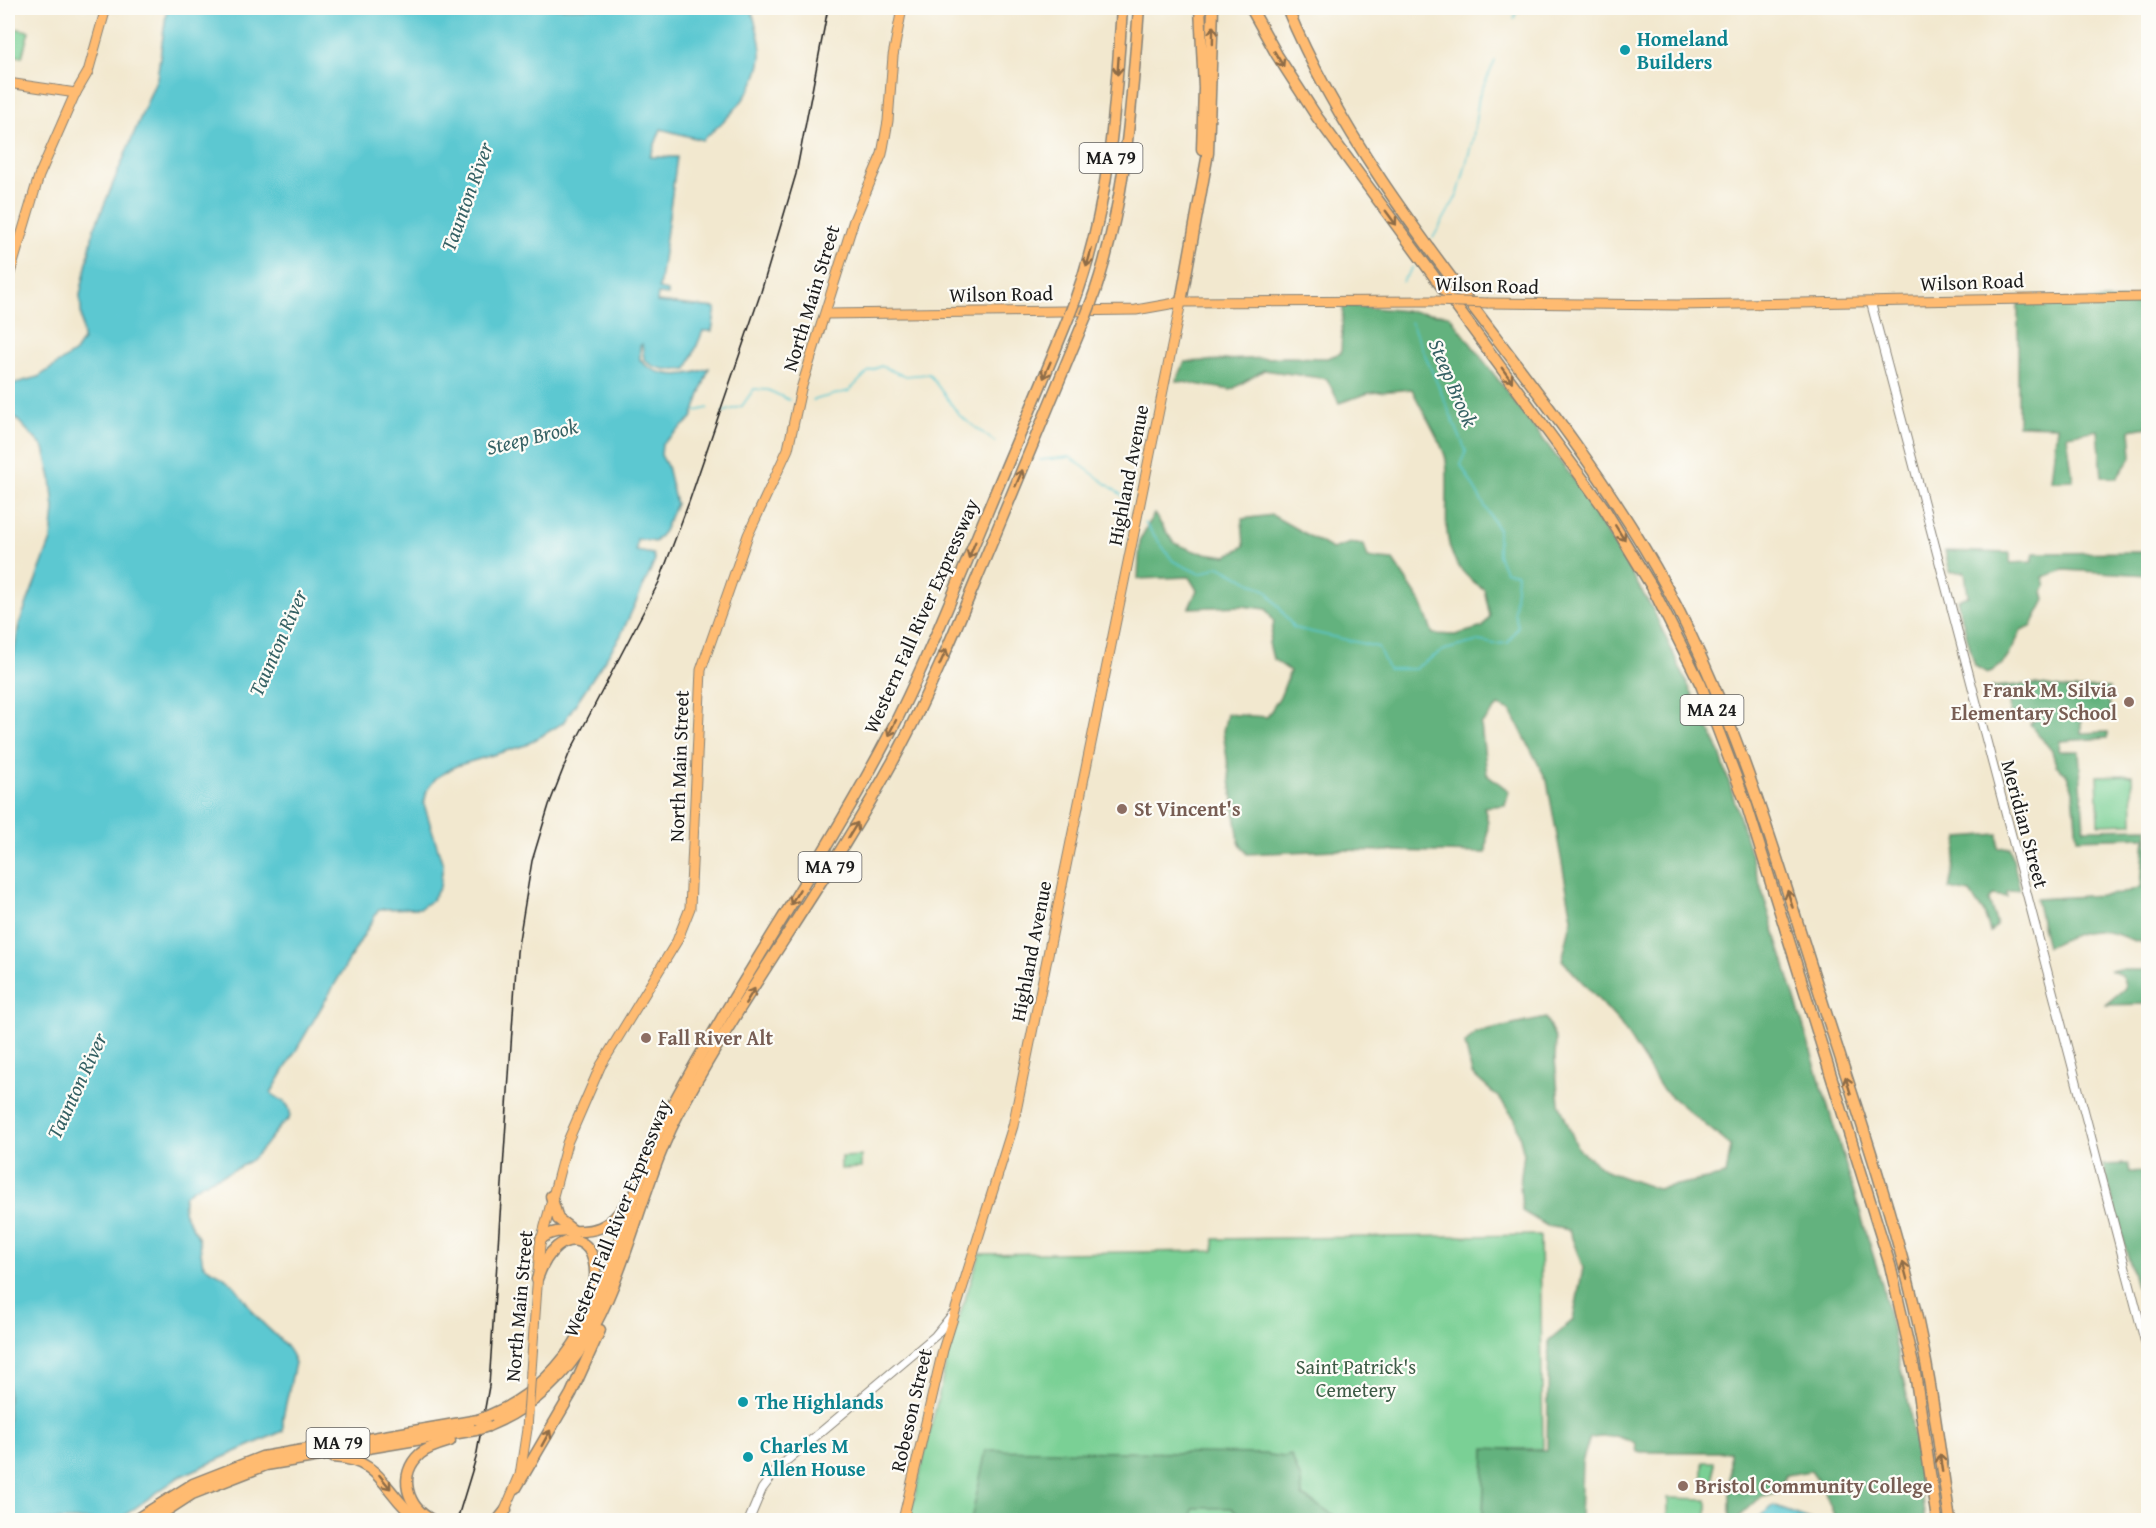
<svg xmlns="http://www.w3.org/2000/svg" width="2156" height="1528" viewBox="0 0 2156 1528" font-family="'Gentium Book Plus',serif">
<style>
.green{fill:#7ad095;stroke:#4b7658;stroke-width:1.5}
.forest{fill:#63b27e;stroke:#40674d;stroke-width:1.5}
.water{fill:#5bc8d1;stroke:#3c7276;stroke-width:1.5}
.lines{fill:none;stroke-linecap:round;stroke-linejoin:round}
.stream{stroke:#5bc8d1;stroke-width:1.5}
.minor-casing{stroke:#878276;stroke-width:10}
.major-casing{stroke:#878276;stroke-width:11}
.highway-casing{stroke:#878276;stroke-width:13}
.minor{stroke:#fff;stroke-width:8}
.major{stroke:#ffbb71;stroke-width:9}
.highway{stroke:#ffbb71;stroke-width:10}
.rail{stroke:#1c1c1c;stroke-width:1.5}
.major-bridge-casing{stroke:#878276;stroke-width:11;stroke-linecap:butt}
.highway-bridge-casing{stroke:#878276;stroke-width:13;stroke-linecap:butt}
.major-bridge{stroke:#ffbb71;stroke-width:9}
.highway-bridge{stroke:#ffbb71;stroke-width:10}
.oneway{stroke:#8e6c46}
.culture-dot{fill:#0f9aa8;stroke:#fdfcf7;stroke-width:2}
.education-dot{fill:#8d6e63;stroke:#fdfcf7;stroke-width:2}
.labels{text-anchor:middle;stroke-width:4.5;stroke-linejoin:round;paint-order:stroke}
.shield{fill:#fdfcf7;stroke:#605f5e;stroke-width:1.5}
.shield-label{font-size:18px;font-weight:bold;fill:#1c1c1c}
.culture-label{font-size:20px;font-weight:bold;fill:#0d838f;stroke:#fdfcf7;text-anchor:start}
.street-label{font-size:20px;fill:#1c1c1c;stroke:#fdfcf7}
.education-label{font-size:20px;font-weight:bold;fill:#785e54;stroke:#fdfcf7;text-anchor:start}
.park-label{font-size:20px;fill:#3d5b46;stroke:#fdfcf7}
.water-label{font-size:21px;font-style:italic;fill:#356164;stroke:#fdfcf7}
</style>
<rect width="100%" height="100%" fill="#fdfcf7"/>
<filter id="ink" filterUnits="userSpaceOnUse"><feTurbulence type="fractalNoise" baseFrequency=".0167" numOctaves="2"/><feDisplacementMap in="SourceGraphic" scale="12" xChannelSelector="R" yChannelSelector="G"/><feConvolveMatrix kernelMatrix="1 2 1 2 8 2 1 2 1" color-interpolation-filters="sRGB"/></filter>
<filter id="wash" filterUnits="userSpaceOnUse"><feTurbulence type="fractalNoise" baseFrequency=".008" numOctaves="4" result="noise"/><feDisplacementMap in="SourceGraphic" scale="24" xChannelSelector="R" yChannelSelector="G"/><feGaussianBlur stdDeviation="1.35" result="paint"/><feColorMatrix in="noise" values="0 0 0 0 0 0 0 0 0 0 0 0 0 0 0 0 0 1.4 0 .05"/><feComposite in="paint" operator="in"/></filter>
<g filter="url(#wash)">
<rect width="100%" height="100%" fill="#f2e8cf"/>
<!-- green -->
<g class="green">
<polygon points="8,27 29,31 22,57 8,54"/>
<polygon points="2132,775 2133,823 2099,824 2097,776"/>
<polygon points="861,1156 861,1168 841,1169 841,1157"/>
<polygon points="1540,1235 1543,1449 1485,1449 1483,1520 909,1520 952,1338 980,1254 1214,1251 1214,1239"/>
<rect x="1703" y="1462" width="11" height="21"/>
<polygon points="1668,1498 1707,1499 1707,1520 1668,1520"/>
</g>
<!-- forest -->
<g class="forest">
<polygon points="2148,299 2148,427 2130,430 2132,456 2117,478 2102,477 2098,430 2067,435 2073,480 2051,481 2057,426 2018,425 2018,302"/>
<path d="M1343,305L1449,315L1581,489L1652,608L1720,753L1882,1284L1909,1405L1925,1520H1848L1834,1515L1823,1488L1811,1471L1786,1475L1776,1493L1762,1496L1736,1520H1730V1452H1637L1635,1443L1616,1436L1590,1438L1582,1462L1580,1520H1483L1485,1448L1547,1451L1549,1340L1573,1320L1583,1268L1569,1230L1547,1226L1522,1211L1520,1183L1524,1154L1515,1119L1499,1098L1472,1074L1465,1044L1475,1033L1546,1018L1556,1040L1555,1060L1559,1103L1578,1149L1608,1172L1657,1189L1726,1175L1731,1146L1662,1089L1620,1023L1562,960L1572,918L1547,781L1511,711L1498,706L1481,725L1487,774L1509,791L1505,805L1484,807L1488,822L1486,853L1336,850L1247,854L1239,842L1223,731L1227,714L1267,717L1281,695L1290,671L1273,659L1269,643L1274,622L1266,609L1242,606L1189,608L1197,590L1189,577L1138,579L1140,540L1154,514L1174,543L1197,552L1227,556L1244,546L1242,519L1272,515L1332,549L1351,543L1364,545L1368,558L1393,560L1421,602L1433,634L1455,635L1483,627L1490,616L1484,589C1430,557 1452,511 1446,460C1444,445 1419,406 1412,389L1369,393L1339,403L1327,379L1264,370L1231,390L1176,381L1185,362L1285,357L1327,358L1341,353Z"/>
<path d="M1945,551L2010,553V563L2032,562L2034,553L2148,552V575L2064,570L2043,577L2046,586L2043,592L2045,600L2031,627L2021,631C2012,649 2007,667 1987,673L1975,666L1957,600L1968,596L1965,572H1950Z"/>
<path d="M2035,684L2069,689L2109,688L2110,715L2081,717V733L2108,732V738L2060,741L2059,751H2079L2084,829L2148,828V943C2136,943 2128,938 2116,934C2088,926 2072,935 2047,947L2036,899L2120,894L2141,887L2145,837L2077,839L2073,790L2066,773L2056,765L2052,751L2030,724L2041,716L2010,714L2011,690H1992V687Z"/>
<polygon points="1998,834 1998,848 2010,847 2020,889 2007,892 2007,897 1993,895 1989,901 1997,925 1990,932 1984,913 1970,893 1949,889 1959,837"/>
<path d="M2110,970H2148V1004L2105,1005L2125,988C2125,977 2119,974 2110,970Z"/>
<polygon points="2128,1164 2130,1172 2148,1172 2148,1330 2103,1165"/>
<polygon points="986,1450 1264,1454 1284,1457 1291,1455 1301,1480 1302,1496 1342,1520 1242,1520 1242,1517 1232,1508 1193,1508 1192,1520 971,1520"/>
</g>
<!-- water -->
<g class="water">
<path d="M167,8H752C754,24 763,42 761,58C757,92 727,120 702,140L661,129L650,157H677L659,289L668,291V295L658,294L657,302L716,308L712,331H703L687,369C671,370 656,371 644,360L642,344L640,346V360C658,379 686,377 709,368L692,418L662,444L661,455L667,466L676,504L664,531L655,542L637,539L636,551L653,554L655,561L620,637L563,723L526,745L456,766L436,778L427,790L424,804L443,865L440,887L432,900L420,908L379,909L271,1093C281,1101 294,1104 289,1119C273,1129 266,1149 251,1160C231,1175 203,1179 185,1195C180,1213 189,1221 197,1235C201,1243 201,1256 203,1264C209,1270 216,1271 223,1276C239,1286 247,1306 259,1319C272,1334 289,1343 295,1363L283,1417V1431L179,1477L118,1520H8V685L19,624L51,540L54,509L51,478L44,448L8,410V385L38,377L75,352L83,340L80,295L94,229L157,78Z"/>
<polygon points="1773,1506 1812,1520 1757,1520"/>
</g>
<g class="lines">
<!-- stream -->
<g class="stream">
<polyline points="1517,11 1524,9"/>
<polyline points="1514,19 1517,9"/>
<polyline points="1433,238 1458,194 1473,138 1479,96 1495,61"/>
<polyline points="1402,282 1413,267"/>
<polyline points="813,400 849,391 868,372 881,366 904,376 929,374 960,416 995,442"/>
<polyline points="696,411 708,408"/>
<polyline points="723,412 742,406 754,389 768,390 789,400"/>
<polyline points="1040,460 1070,457 1127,499"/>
<polyline points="1145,523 1173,561 1200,574 1219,566 1267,591 1294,628 1378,647 1388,669 1414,669 1444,650 1479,641 1494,644 1508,643 1518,626 1514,612 1517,574 1505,571 1498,555 1498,529 1461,465 1466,451 1411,322"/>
</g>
</g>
</g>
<g filter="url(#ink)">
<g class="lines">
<defs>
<g id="minor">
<polyline points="1871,303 2148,1353"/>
<polyline points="749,1520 762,1489 778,1468 935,1336 952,1315"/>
</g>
<g id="major">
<polyline points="8,83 76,93"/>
<polyline points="8,280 39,176 74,96 88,72 106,8"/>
<polyline points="1488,303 1677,305 2148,297"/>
<polyline points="826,314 1136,310 1181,302 1435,301"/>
<polyline points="531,1371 540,1245 567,1143 600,1067 677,941 690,908 701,670 748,535 788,449 801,389 854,220 882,154 888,121 893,56 902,8"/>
<polyline points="503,1515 520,1475 527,1429"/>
<polyline points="903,1520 943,1350 1013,1126 1181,302"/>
</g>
<g id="highway">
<polyline points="1200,8 1204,88 1202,149"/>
<polyline points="1251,8 1277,55 1317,117 1604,508 1652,587 1701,685 1747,806 1890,1265 1915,1373 1937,1520"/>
<path d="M1287,8C1371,209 1532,361 1643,546C1724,680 1767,827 1814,975C1848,1084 1887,1193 1914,1305C1931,1376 1939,1448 1950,1520"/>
<polyline points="1181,302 1208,153 1213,8"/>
<path d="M1074,303C1110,205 1115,111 1122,8"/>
<path d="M1091,303C1126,207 1131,108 1139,8"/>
<polyline points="551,1196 558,1219 575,1232"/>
<path d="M541,1239C567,1218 597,1252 628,1200"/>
<path d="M537,1279C558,1217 610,1234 591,1301"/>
<path d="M490,1415C612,1364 613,1218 667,1115C735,987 819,868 887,739C924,668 953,594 984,520C1012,452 1042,384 1069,316"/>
<path d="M488,1426C623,1371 621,1215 684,1103C750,983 833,873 898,752C935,682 964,608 995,535C1025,462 1056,389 1086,316"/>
<path d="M332,1457C384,1459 384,1495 419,1520"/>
<polyline points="516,1488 571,1394 600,1330"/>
<polyline points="135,1520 193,1484 262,1457 478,1420"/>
<polyline points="152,1520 192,1494 266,1465 476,1430"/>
<path d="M432,1520C407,1507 397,1475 420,1454C428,1447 440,1444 450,1441"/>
<polyline points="498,1520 506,1510"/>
</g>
</defs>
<!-- minor casing -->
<use href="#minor" class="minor-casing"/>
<!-- major casing -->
<use href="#major" class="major-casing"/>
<!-- highway casing -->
<use href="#highway" class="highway-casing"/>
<!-- minor -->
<use href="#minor" class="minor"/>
<!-- major -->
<use href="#major" class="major"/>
<!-- highway -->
<use href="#highway" class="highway"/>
<!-- rail -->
<polyline class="rail" points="457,1520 476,1458 489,1386 517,952 532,861 549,805 569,754 659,582 689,502 761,292 796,174 828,8"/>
<defs>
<g id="major-bridge">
<polyline points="1435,301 1488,303"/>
<polyline points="527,1429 531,1371"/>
</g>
<g id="highway-bridge">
<polyline points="1069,316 1074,303"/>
<polyline points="1086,316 1091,303"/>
<polyline points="478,1420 490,1415"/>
<polyline points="476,1430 488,1426"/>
</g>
</defs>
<!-- major-bridge casing -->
<use href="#major-bridge" class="major-bridge-casing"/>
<!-- highway-bridge casing -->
<use href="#highway-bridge" class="highway-bridge-casing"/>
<!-- major-bridge -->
<use href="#major-bridge" class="major-bridge"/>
<!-- highway-bridge -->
<use href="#highway-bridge" class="highway-bridge"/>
</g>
<!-- one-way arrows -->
<defs><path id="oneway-shaft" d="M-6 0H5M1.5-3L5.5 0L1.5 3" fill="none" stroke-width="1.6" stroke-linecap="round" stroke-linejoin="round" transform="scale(1.5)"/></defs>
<g class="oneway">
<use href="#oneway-shaft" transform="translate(1213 35) rotate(-89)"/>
<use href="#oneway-shaft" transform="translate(1279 59) rotate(59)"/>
<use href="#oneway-shaft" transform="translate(1118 66) rotate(94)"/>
<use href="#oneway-shaft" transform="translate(1391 218) rotate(54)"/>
<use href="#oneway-shaft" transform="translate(1089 258) rotate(106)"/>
<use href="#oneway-shaft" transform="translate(1047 370) rotate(113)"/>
<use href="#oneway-shaft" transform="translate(1507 375) rotate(54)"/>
<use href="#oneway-shaft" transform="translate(1019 478) rotate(-67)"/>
<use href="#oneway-shaft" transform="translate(1620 533) rotate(58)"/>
<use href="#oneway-shaft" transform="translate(972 550) rotate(112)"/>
<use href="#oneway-shaft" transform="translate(943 657) rotate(-66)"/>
<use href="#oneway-shaft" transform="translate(892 728) rotate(117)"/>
<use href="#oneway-shaft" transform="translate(853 830) rotate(-59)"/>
<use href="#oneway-shaft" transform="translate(795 897) rotate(121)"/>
<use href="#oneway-shaft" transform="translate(1790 899) rotate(-107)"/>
<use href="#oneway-shaft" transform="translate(750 996) rotate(-58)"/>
<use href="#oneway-shaft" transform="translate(1848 1085) rotate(-107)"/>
<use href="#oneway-shaft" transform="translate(1905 1271) rotate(-105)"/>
<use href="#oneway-shaft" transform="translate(546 1438) rotate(-61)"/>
<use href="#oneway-shaft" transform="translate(1941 1463) rotate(-98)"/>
<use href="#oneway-shaft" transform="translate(385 1482) rotate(51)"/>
</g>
</g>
<!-- markers -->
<g class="culture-dot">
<circle cx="1625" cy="50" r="6"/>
<circle cx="743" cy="1402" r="6"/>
<circle cx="748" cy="1457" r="6"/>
</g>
<g class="education-dot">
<circle cx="2129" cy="702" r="6"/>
<circle cx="1122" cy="809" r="6"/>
<circle cx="646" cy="1038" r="6"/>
<circle cx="1683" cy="1486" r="6"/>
</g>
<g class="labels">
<!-- shield labels -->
<g class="shield">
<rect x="1079.5" y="143" width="63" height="30" rx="4.5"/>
<rect x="1680.5" y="695" width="63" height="30" rx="4.5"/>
<rect x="798.5" y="852" width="63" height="30" rx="4.5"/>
<rect x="306.5" y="1428" width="63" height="30" rx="4.5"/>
</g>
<g class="shield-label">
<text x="1111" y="164">MA 79</text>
<text x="1712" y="716">MA 24</text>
<text x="830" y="873">MA 79</text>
<text x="338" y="1449">MA 79</text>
</g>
<!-- culture labels -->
<g class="culture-label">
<text x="1637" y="46">Homeland<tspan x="1637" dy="23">Builders</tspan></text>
<text x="755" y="1409">The Highlands</text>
<text x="760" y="1453">Charles M<tspan x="760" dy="23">Allen House</tspan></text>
</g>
<!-- street labels -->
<g class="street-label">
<text transform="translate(1972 282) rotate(-2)" y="7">Wilson Road</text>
<text transform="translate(1487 285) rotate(2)" y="7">Wilson Road</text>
<text transform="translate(1001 294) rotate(-1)" y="7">Wilson Road</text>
<text transform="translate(811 298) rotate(-73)" y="7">North Main Street</text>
<text transform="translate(1128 475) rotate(-79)" y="7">Highland Avenue</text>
<text transform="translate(921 616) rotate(-66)" y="7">Western Fall River Expressway</text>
<text transform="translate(679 766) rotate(-88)" y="7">North Main Street</text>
<text transform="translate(2025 824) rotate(75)" y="7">Meridian Street</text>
<text transform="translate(1031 951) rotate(-79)" y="7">Highland Avenue</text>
<text transform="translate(617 1218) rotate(-68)" y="7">Western Fall River Expressway</text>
<text transform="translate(519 1306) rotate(-85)" y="7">North Main Street</text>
<text transform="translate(911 1410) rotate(-77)" y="7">Robeson Street</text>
</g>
<!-- education labels -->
<g class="education-label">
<text x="2117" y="697" text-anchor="end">Frank M. Silvia<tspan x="2117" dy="23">Elementary School</tspan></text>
<text x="1134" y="816">St Vincent's</text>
<text x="658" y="1045">Fall River Alt</text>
<text x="1695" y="1493">Bristol Community College</text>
</g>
<!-- park labels -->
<g class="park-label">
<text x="1356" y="1374">Saint Patrick's<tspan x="1356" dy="23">Cemetery</tspan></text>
</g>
<!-- water labels -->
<g class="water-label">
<text transform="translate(467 197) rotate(-70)" y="7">Taunton River</text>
<text transform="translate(1453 383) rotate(67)" y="7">Steep Brook</text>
<text transform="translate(532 437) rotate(-14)" y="7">Steep Brook</text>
<text transform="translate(278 643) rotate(-66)" y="7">Taunton River</text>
<text transform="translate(77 1086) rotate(-65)" y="7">Taunton River</text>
</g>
</g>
<!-- margin -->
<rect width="2156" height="1528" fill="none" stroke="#fdfcf7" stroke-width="30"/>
</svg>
